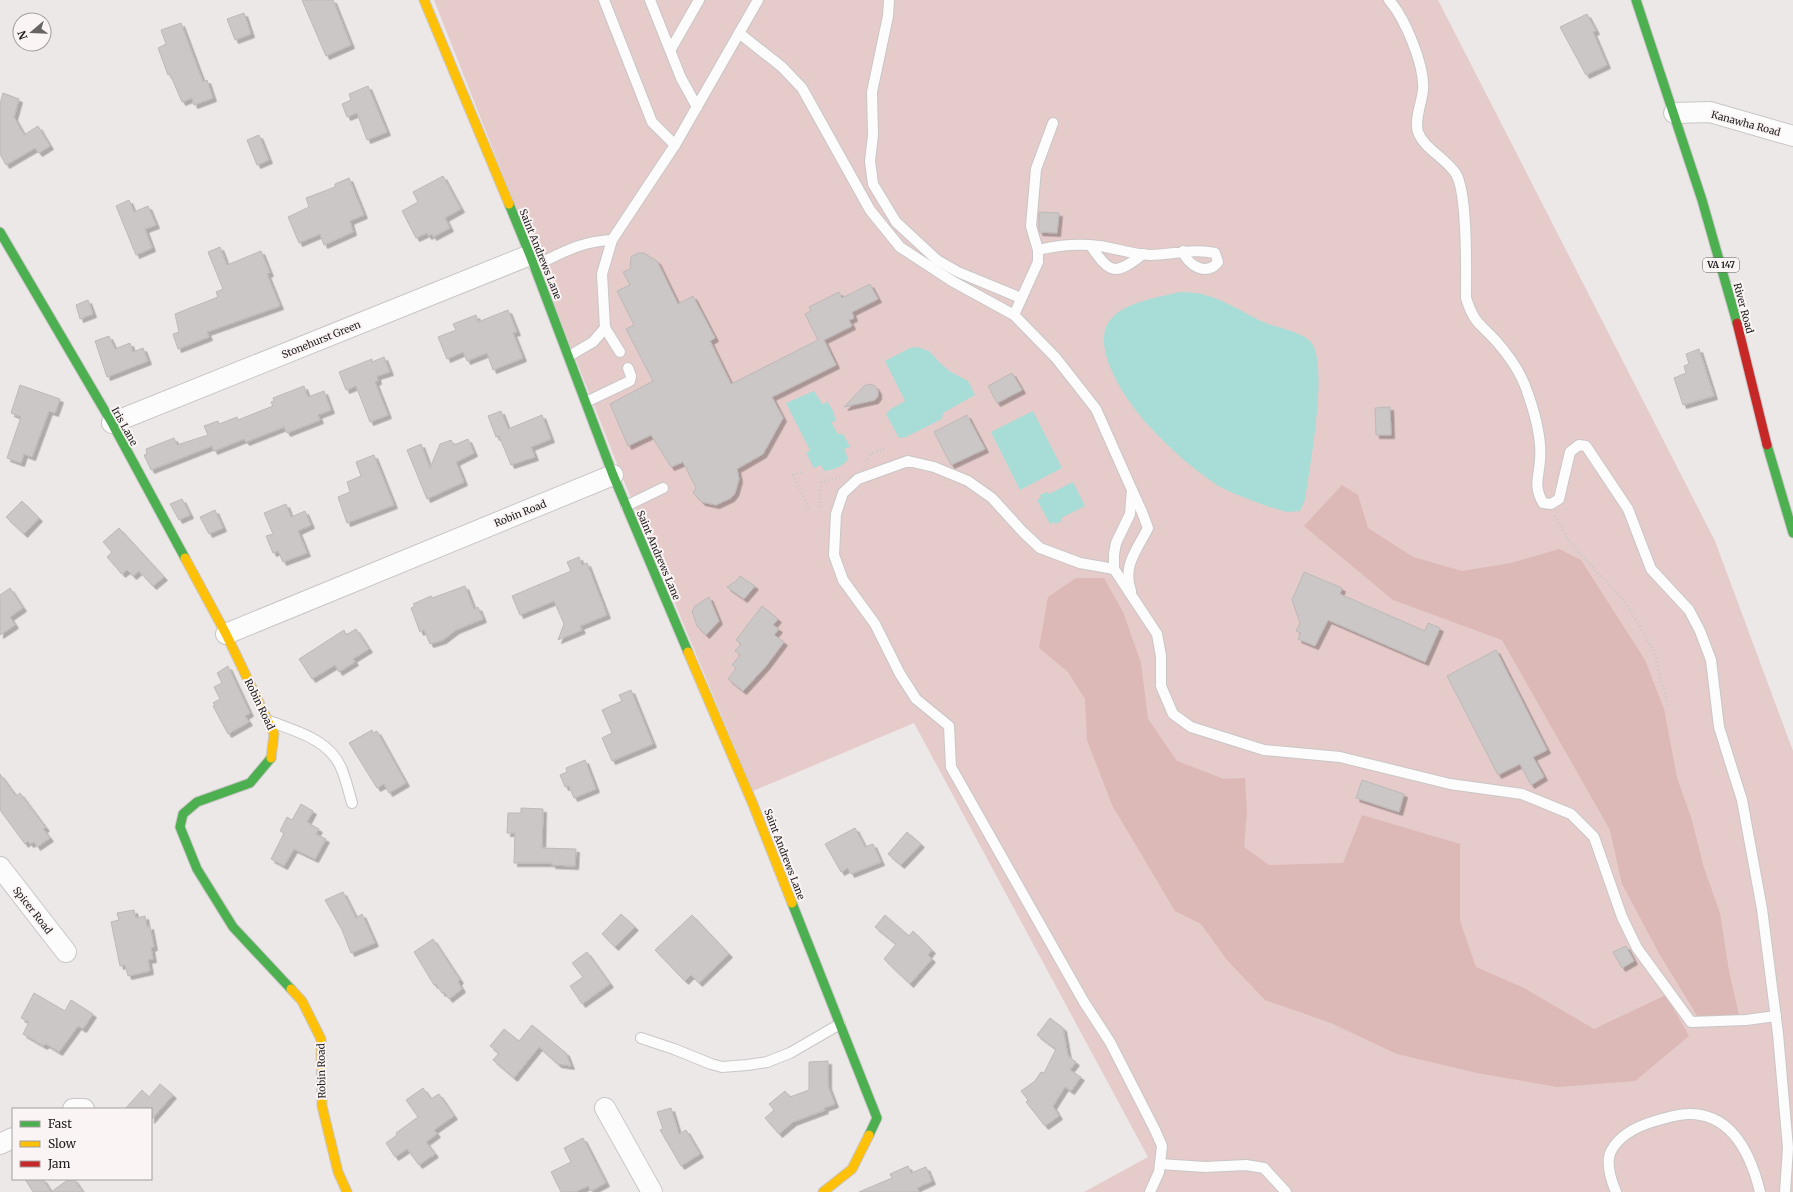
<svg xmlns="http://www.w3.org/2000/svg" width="1793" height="1192" viewBox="0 0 1793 1192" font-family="Merriweather,serif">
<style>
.green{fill:#e5cbca}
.forest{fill:#dcb8b6}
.water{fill:#a8ddd7}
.building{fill:#cbc7c7;stroke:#bdb9b9;filter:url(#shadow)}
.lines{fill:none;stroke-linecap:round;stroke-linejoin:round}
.lane-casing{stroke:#cac6c6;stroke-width:12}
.street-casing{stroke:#cac6c6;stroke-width:22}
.fast-casing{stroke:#cac6c6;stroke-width:11}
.slow-casing{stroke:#cac6c6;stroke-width:11}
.jam-casing{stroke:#cac6c6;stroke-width:11}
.path{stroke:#c8c7c7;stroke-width:2.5;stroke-dasharray:1 3;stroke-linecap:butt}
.lane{stroke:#fcfcfc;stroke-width:10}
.street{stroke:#fcfcfc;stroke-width:20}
.fast{stroke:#4caf50;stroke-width:9}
.slow{stroke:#ffc107;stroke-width:9}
.jam{stroke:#c62828;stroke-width:9}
.labels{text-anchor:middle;stroke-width:4;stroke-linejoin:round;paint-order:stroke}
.shield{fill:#fbf4f4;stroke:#615e5e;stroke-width:1}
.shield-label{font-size:9px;font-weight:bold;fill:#1f1d1d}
.street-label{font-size:10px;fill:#1f1d1d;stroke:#fbf4f4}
</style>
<defs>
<filter id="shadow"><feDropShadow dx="3.5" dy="3.5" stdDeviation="0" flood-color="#0004"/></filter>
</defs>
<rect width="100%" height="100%" fill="#ede8e8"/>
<!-- green -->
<polygon class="green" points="434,0 1438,0 1715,541 1793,751 1793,1192 1084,1192 1148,1157 914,723 753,791 621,474"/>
<!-- forest -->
<g class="forest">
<polygon points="1342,485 1358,495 1368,528 1413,557 1462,571 1511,563 1559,549 1581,560 1645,660 1664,709 1677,778 1691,817 1704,868 1720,913 1729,971 1740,1020 1704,1027 1660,955 1622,884 1610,830 1502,640 1393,600 1304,526"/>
<polygon points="1076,578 1104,578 1123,612 1141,663 1148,719 1177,761 1224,779 1245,778 1247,812 1244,847 1269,865 1343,863 1362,815 1460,844 1460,921 1476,967 1524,988 1594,1029 1666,995 1689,1036 1635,1081 1557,1087 1477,1073 1397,1054 1331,1023 1265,1000 1227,960 1201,924 1175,911 1112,805 1087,740 1085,699 1068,672 1039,648 1048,597"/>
</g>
<!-- water -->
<g class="water">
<path d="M1180,292C1211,291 1233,307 1259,320C1274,328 1298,330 1310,341C1330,360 1309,472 1305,500L1300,511C1296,511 1292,512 1288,512C1272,509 1230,493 1217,485C1193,469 1170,449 1151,428C1130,407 1087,347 1111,319C1125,302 1160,297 1180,292Z"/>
<polygon points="917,347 929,351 939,362 951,372 968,381 975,395 943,413 942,419 906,437 899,438 886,414 891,409 905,401 885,361 910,348"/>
<path d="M814,391L823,405L827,401L833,411L836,421L831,422L838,434H843L850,447L844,449L848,459C843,467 833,470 824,471L821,465L814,468L806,453L810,450L786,403Z"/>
<polygon points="1033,411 1062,468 1020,490 991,432"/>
<polygon points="1073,482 1085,506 1061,518 1062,521 1055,524 1054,522 1050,524 1037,500 1041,498 1040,495 1047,492 1049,494"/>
</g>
<!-- building -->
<g class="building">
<polygon points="302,0 333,0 351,45 326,56"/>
<polygon points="244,13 251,34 235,40 227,19"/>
<polygon points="1587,14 1596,31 1593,32 1607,65 1586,75 1560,27"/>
<polygon points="181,23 203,82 207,80 213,98 194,105 192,98 182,102 170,74 168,75 158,48 166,44 161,30"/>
<polygon points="368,86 387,132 367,140 357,113 347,117 342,104 351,100 349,94"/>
<polygon points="3,93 19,99 14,117 24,135 38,126 50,146 39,153 35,148 6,165 0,154 0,104"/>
<polygon points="259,135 269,160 257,165 247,140"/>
<polygon points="443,176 461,209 445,218 450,228 433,237 432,234 428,236 427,233 416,238 402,211 418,202 413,192"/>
<polygon points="349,178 364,215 350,221 353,232 324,245 320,234 299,243 288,217 309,207 306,198 335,187 335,184"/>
<polygon points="129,200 134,212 148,206 156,225 145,229 152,248 136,255 116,206"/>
<polygon points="1039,212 1059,213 1057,233 1039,232"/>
<polygon points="220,247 227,265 261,251 270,273 267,274 280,306 207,332 209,337 178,349 173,334 179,332 175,314 218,297 216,292 223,289 208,252"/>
<polygon points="638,253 644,253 657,261 678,304 693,296 715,338 710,341 731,384 818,340 805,314 811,311 809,307 839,292 842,298 870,284 878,299 852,312 854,318 849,320 852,326 824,340 836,365 772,397 783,418 763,454 737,469 739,479 735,493 731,498 716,505 702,502 693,493 696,488 683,462 671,467 651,435 628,446 610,404 653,381 626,329 634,325 617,291 630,285 623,272 630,269 631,257"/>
<polygon points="88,300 93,314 80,319 76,305"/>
<polygon points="508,310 517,332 513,333 523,358 493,370 487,353 467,361 463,352 447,359 438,337 456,330 453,324 476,315 478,322"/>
<polygon points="109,336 115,349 130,343 133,352 143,348 148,361 107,377 95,341"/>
<polygon points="1699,349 1714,396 1683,405 1674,378 1686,373 1684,366 1689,364 1686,354"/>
<polygon points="384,357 390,372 377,376 378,381 375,382 388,415 370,422 356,386 346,390 339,372 372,359 372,362"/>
<polygon points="1012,373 1022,390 997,403 988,386"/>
<polygon points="870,384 875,386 878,391 878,396 875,400 844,407 864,386"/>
<polygon points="20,385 60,399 55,413 49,411 32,457 24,454 21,463 7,458 21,417 11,413"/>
<polygon points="304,386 308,397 324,391 331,410 318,415 320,420 287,433 284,427 246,442 244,439 214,451 212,446 151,470 144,455 147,454 146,449 174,438 177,445 208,435 204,426 218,421 219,424 237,417 238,420 273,406 271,402 274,401 273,398"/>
<polygon points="1390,407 1391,435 1376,435 1375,408"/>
<polygon points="501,411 508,429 542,415 551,439 531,447 535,457 511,465 499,436 496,437 488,416"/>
<polygon points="967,415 985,449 951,465 934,432"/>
<polygon points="468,439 474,453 456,462 464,482 427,499 407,450 421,444 430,468 440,444 451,440 454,445"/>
<polygon points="374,455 394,505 347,523 338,497 350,492 347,482 361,476 356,462"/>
<polygon points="182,499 190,515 179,520 170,504"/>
<polygon points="22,501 39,518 24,534 6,517"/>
<polygon points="286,504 291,517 305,511 311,525 298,531 307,553 283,562 278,551 273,553 266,536 273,534 264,513"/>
<polygon points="215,510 223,528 209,534 200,517"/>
<polygon points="119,528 164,577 153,586 139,571 133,576 127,570 122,574 107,557 112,552 103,542"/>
<polygon points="579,557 582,565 587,563 607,615 580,626 582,630 558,640 564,624 554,601 520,615 512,596 571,571 567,562"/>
<polygon points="1304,572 1342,588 1340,594 1425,631 1428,623 1440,628 1425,662 1328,620 1315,646 1298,639 1301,633 1296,631 1300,623 1292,600"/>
<polygon points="740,576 755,586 744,599 727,587 736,581"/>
<polygon points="465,586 474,609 478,607 483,619 456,630 443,640 430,644 424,630 420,632 411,608 415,606 413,604 431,596 432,598"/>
<polygon points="10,588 23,608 10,617 15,625 0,635 0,595"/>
<polygon points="709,597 719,621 706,635 697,626 692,611 695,606"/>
<polygon points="762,606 778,619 773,625 779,629 774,635 784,642 766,666 743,691 728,679 736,668 732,665 740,655 735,651 741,644 736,640"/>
<polygon points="356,629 369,649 353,659 355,662 339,672 335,665 312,679 299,659 344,630 346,635"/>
<polygon points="1496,650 1547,750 1533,757 1544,777 1531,785 1520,764 1498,775 1447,676"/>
<polygon points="228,666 250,713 245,716 249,722 228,734 213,706 215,705 213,703 220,699 214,687 222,683 217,673"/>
<polygon points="631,690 653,744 612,761 602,738 612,733 602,710 622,701 619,695"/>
<polygon points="372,730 373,733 377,731 406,783 389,793 384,784 377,788 349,743"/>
<polygon points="585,760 596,789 574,798 569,786 565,787 560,775 567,772 566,768"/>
<polygon points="0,774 16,796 20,793 46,828 43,829 50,838 37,847 34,842 30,844 28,841 25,844 0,810"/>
<polygon points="1362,780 1404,794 1399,812 1356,798"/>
<polygon points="301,804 313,811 307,822 319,829 316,834 326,839 315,859 294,849 284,866 271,859 284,833 280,831 287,817 292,820"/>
<polygon points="521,808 543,809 542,848 576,849 575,866 552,865 552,863 514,863 515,833 507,833 508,813 521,813"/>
<polygon points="855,828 865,847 873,844 881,862 851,874 848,868 841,872 825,844"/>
<polygon points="907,832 921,844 901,865 888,854"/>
<polygon points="343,892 356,918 362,914 375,943 351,953 342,930 325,900"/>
<polygon points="134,910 136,918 145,916 147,927 150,926 154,947 151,948 153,959 148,960 150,971 128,976 125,965 120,966 111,922 119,920 117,913"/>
<polygon points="621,914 635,927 615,947 602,934"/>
<polygon points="692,915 729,954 699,983 691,975 685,981 655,950"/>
<polygon points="885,915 909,936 913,931 932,950 928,955 932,959 910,984 884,959 896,944 875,927"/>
<polygon points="433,939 460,980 458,982 462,989 449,999 444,992 442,993 436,984 434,985 414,952"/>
<polygon points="1626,946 1634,961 1622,968 1613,952"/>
<polygon points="587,952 610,984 582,1004 570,986 583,977 572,963"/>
<polygon points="34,993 65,1011 71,1000 93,1014 83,1029 78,1026 59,1052 46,1044 44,1046 23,1034 29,1022 21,1018"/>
<polygon points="1050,1018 1063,1028 1068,1056 1076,1062 1070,1070 1081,1077 1071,1091 1065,1087 1053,1106 1059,1116 1045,1126 1026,1102 1028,1100 1021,1091 1035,1081 1041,1072 1044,1073 1056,1049 1037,1035"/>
<polygon points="532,1025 566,1053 571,1066 558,1064 539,1047 514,1078 493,1060 499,1053 490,1046 504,1029 519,1041"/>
<polygon points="828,1061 828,1086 835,1104 824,1108 825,1110 793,1122 779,1134 765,1118 774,1110 769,1104 785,1091 790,1097 809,1090 809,1062"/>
<polygon points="160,1084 173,1095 151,1120 151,1109 125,1109 142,1090 149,1097"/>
<polygon points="423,1088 431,1099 439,1094 454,1116 434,1130 437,1134 426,1142 435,1154 419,1165 407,1149 395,1157 386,1143 397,1135 396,1133 418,1117 406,1100"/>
<polygon points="671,1108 679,1134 686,1130 700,1154 681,1166 660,1130 663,1129 657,1112"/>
<polygon points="583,1138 606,1183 591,1191 588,1186 575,1192 561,1192 551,1172 571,1162 564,1148"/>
<polygon points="908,1166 911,1173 926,1167 932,1181 917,1188 919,1192 859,1192 892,1178 890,1174"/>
<polygon points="25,1179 43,1179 51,1192 33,1192"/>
<polygon points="69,1179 74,1179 83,1192 51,1192"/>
</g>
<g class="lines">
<defs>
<g id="lane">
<polyline points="604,0 652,122 675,145"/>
<polyline points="650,0 681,78 697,107"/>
<polyline points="889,0 888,16 872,92 873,135 870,161 873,184 896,222 937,260 958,272 1021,298"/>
<path d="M1389,0C1405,18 1425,66 1423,90C1422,102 1414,120 1418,132C1424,149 1446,158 1456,174C1468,194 1466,272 1466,298C1474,324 1481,324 1497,342C1510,357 1522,374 1528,394C1535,414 1542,439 1540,460C1539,478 1533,485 1543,503L1551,504L1559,499L1570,452L1579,445L1586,446L1628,509L1651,569L1689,610L1700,631L1711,660L1719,727L1742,800L1762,909L1778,1034L1788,1148L1785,1192"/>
<polyline points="739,33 782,67 802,88 870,210 900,247 952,281 1014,315 1056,358 1096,409 1132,490 1130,514 1116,543 1114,554 1114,569 1157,634 1161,656 1161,686 1173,714 1191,727 1264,750 1340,757 1450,784 1522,794 1571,814 1594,837 1622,917 1637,948 1691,1022 1746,1020 1776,1016"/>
<polyline points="671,49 699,0"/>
<path d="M1091,246C1110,274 1115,276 1143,254"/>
<path d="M1038,250C1059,245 1077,243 1099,246C1116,248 1133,255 1150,255C1172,255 1193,248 1215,253L1218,262C1207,277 1187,265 1183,251"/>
<path d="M534,266C562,253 581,241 612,240"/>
<polyline points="1014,315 1038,262 1038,250 1031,226 1036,169 1053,123"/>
<polyline points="605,328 620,352"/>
<polyline points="569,356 593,342 605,328 602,274 612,240 675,145 758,0"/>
<polyline points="586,402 630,381 631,376 628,368"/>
<polyline points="626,506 663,488"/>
<polyline points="1114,569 1080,563 1040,548 1023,532 992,498 968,481 934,467 908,461 858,479 843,493 836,514 834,555 843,580 875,624 900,674 916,699 949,726 951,767 1084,1002 1110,1042 1155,1130 1162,1146 1159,1172 1150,1192"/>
<path d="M1131,591C1122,566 1137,550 1148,528L1142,512L1132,490"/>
<path d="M269,721C296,731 331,740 342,770C346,780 349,792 352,803"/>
<polyline points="641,1038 674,1049 711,1064 722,1067 747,1065 767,1062 790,1053 840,1024"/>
<polyline points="1160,1164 1205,1167 1246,1165 1264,1168 1286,1192"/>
<path d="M1616,1192C1611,1180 1605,1163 1611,1151C1620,1134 1638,1126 1655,1121C1665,1118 1678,1114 1688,1114C1732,1113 1751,1155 1760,1192"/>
</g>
<g id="street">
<polyline points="1674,113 1710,112 1793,136"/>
<polyline points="112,423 530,255"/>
<polyline points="226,634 613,475"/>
<polyline points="0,867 66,952"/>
<polyline points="605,1108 652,1192"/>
<polyline points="73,1109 84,1109"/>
<polyline points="0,1144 13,1138"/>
</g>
<g id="fast">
<polyline points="1636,0 1702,200 1737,323"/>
<polyline points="509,204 530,255 613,475 688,652"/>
<polyline points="0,232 112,423 185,558"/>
<polyline points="1767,445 1793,533"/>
<polyline points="271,758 250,783 197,802 183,814 180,827 197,869 233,927 291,989"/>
<polyline points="792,903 877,1118 869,1135"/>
</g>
<g id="slow">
<polyline points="424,0 509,204"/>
<polyline points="185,558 226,634 274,734 271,758"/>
<polyline points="688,652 752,802 792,903"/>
<polyline points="291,989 302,1001 321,1039 322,1106 338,1172 347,1192"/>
<polyline points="823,1192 852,1169 869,1135"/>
</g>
<polyline id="jam" points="1737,323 1767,445"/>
</defs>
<!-- lane casing -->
<use href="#lane" class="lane-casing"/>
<!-- street casing -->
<use href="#street" class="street-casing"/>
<!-- fast casing -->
<use href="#fast" class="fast-casing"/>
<!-- slow casing -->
<use href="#slow" class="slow-casing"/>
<!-- jam casing -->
<use href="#jam" class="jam-casing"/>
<!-- path -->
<g class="path">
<polyline points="865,461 868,460 870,454 886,448"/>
<polyline points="801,472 793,475 810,511"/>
<polyline points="819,507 821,482 840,477"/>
<polyline points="1554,516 1570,543 1626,603 1654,651 1668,705"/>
</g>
<!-- lane -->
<use href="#lane" class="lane"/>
<!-- street -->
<use href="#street" class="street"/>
<!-- fast -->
<use href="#fast" class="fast"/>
<!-- slow -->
<use href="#slow" class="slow"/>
<!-- jam -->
<use href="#jam" class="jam"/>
</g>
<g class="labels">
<!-- shield labels -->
<rect class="shield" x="1703" y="258" width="36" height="14" rx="3"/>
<g class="shield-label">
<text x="1721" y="268">VA 147</text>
</g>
<!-- street labels -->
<g class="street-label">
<text transform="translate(1746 123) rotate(15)" y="4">Kanawha Road</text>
<text transform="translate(541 254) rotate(68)" y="4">Saint Andrews Lane</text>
<text transform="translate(1744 308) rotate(75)" y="4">River Road</text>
<text transform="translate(321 339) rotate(-22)" y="4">Stonehurst Green</text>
<text transform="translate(125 426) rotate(61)" y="4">Iris Lane</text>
<text transform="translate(520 513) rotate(-22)" y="4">Robin Road</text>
<text transform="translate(659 555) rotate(67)" y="4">Saint Andrews Lane</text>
<text transform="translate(260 704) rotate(64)" y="4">Robin Road</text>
<text transform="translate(785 854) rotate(69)" y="4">Saint Andrews Lane</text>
<text transform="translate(33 910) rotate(52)" y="4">Spicer Road</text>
<text transform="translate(321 1071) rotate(-91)" y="4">Robin Road</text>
</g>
</g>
<!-- legend -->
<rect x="12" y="1108" width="140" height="72" fill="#fbf4f4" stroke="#a39e9e"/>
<rect x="20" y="1121" width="20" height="6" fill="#4caf50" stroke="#a39e9e"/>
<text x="48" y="1128" font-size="12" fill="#1f1d1d">Fast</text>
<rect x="20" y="1141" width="20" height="6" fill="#ffc107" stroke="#a39e9e"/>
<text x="48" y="1148" font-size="12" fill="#1f1d1d">Slow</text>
<rect x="20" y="1161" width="20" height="6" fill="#c62828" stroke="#a39e9e"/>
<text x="48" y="1168" font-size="12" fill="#1f1d1d">Jam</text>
<!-- north arrow -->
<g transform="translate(32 32) rotate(251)"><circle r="19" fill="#fbf4f4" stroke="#a39e9e"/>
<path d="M0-3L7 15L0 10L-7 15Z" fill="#676464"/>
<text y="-6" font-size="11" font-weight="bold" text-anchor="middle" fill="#1f1d1d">N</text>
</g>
</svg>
